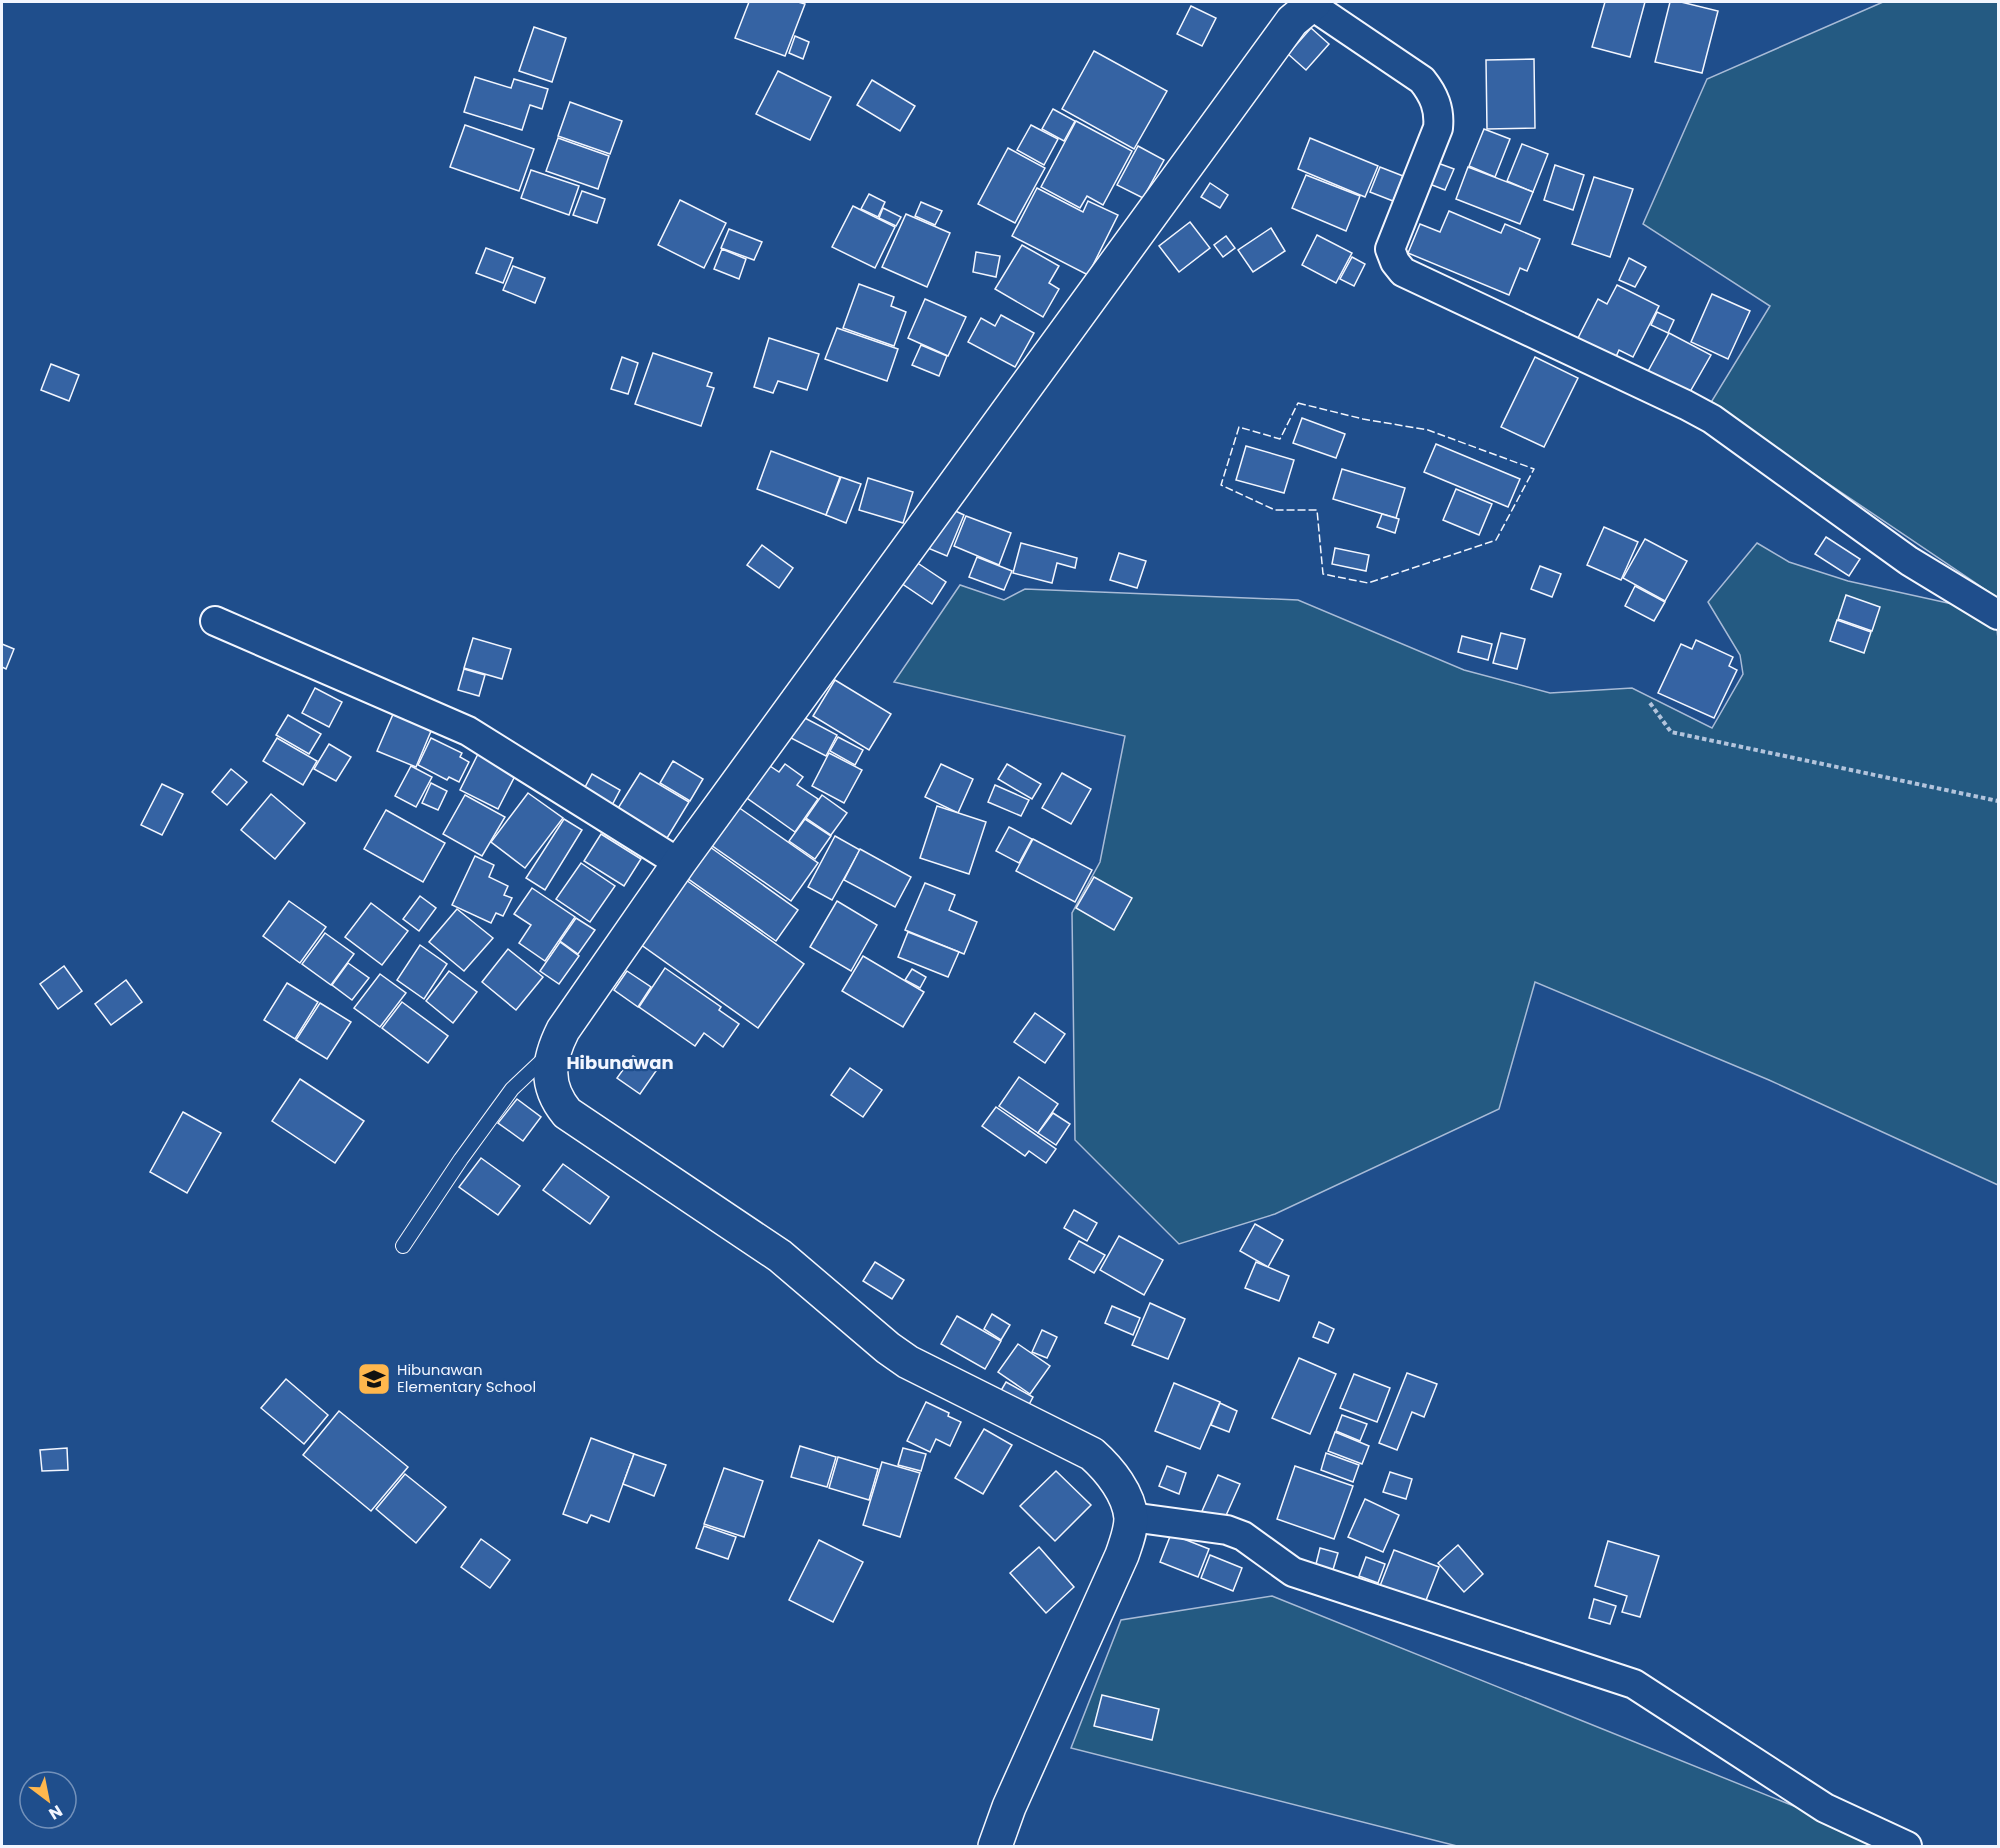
<svg xmlns="http://www.w3.org/2000/svg" width="2000" height="1848" viewBox="0 0 2000 1848" font-family="Poppins,sans-serif">
<style>
.green{fill:#245a82;stroke:#a8bbd7;stroke-width:1.5}
.building{fill:#3563a3;stroke:#f2f6ff;stroke-width:1.5}
.lines{fill:none;stroke-linecap:round;stroke-linejoin:round}
.service-casing{stroke:#f2f6ff;stroke-width:16}
.minor-casing{stroke:#f2f6ff;stroke-width:32}
.tertiary-casing{stroke:#f2f6ff;stroke-width:36}
.path{stroke:#b3c4dc;stroke-width:4;stroke-dasharray:4.5 3;stroke-linecap:butt}
.service{stroke:#1f4e8c;stroke-width:14}
.minor{stroke:#1f4e8c;stroke-width:28}
.tertiary{stroke:#1f4e8c;stroke-width:33}
.fence{stroke:#f2f6ff;stroke-width:1.5;stroke-dasharray:8 3;stroke-linecap:butt}
.labels{text-anchor:middle;stroke-width:4.5;stroke-linejoin:round;paint-order:stroke}
.poi-label{font-size:15px;fill:#f2f6ff;stroke:#1f4e8c;text-anchor:start}
.quarter-label{font-size:18px;font-weight:bold;fill:#f2f6ff;stroke:#1f4e8c}
</style>
<rect width="100%" height="100%" fill="#1f4e8c"/>
<!-- green -->
<g class="green">
<polygon points="1883,2 1998,2 1998,598 1710,404 1770,306 1643,224 1707,79"/>
<polygon points="1757,543 1789,562 1848,581 1975,609 1996,618 1998,639 1998,1185 1769,1080 1535,982 1499,1109 1275,1214 1179,1244 1075,1140 1072,913 1100,862 1125,736 894,682 960,585 1004,600 1025,589 1298,600 1464,670 1550,693 1632,688 1712,728 1743,674 1740,655 1708,602"/>
<polygon points="1272,1596 1836,1823 1890,1846 1457,1846 1071,1748 1121,1620"/>
</g>
<!-- building -->
<g class="building">
<polygon points="749,2 798,2 805,4 785,56 735,38"/>
<polygon points="1605,2 1645,2 1630,57 1592,47"/>
<polygon points="1670,2 1681,2 1718,11 1702,73 1655,62"/>
<polygon points="1191,6 1216,18 1202,46 1177,34"/>
<polygon points="534,27 566,38 552,82 519,71"/>
<polygon points="1311,28 1329,44 1306,70 1288,54"/>
<polygon points="795,36 809,42 803,59 789,53"/>
<polygon points="1094,51 1167,91 1134,149 1062,109"/>
<polygon points="1534,59 1535,128 1487,129 1486,60"/>
<polygon points="778,71 831,97 810,140 756,114"/>
<polygon points="475,77 511,88 514,79 548,89 542,109 530,105 522,130 464,112"/>
<polygon points="872,80 915,106 900,131 857,105"/>
<polygon points="570,102 622,121 610,154 558,136"/>
<polygon points="1053,109 1075,121 1064,141 1042,129"/>
<polygon points="1076,121 1132,151 1103,205 1087,196 1080,208 1041,187"/>
<polygon points="465,125 534,149 519,191 450,167"/>
<polygon points="1031,125 1058,139 1044,165 1017,150"/>
<polygon points="1484,129 1510,139 1495,177 1469,166"/>
<polygon points="558,138 609,156 598,189 546,171"/>
<polygon points="1310,138 1378,166 1365,197 1298,169"/>
<polygon points="1522,144 1548,154 1533,192 1507,181"/>
<polygon points="1138,146 1164,160 1143,198 1117,185"/>
<polygon points="1008,148 1045,168 1015,223 978,204"/>
<polygon points="1435,162 1454,169 1445,190 1427,183"/>
<polygon points="1555,165 1584,175 1573,210 1544,200"/>
<polygon points="1380,167 1403,176 1393,201 1370,192"/>
<polygon points="1468,167 1533,192 1520,224 1456,199"/>
<polygon points="531,170 579,186 569,215 521,198"/>
<polygon points="1306,175 1360,196 1346,231 1292,208"/>
<polygon points="1594,177 1633,189 1610,257 1572,244"/>
<polygon points="1210,183 1228,195 1220,208 1201,197"/>
<polygon points="1037,188 1083,212 1088,201 1118,215 1088,275 1012,236"/>
<polygon points="582,191 605,199 597,223 573,215"/>
<polygon points="869,194 885,202 878,217 861,209"/>
<polygon points="680,200 726,223 704,268 658,245"/>
<polygon points="921,202 942,211 935,225 915,216"/>
<polygon points="853,206 895,227 875,268 832,247"/>
<polygon points="883,208 901,217 896,226 879,218"/>
<polygon points="1449,211 1501,233 1505,224 1540,239 1527,271 1520,268 1509,295 1408,253 1420,224 1440,232"/>
<polygon points="906,214 950,233 927,287 882,267"/>
<polygon points="1190,222 1210,248 1179,272 1159,246"/>
<polygon points="1271,228 1285,251 1253,272 1238,250"/>
<polygon points="729,229 762,242 754,260 721,248"/>
<polygon points="1317,235 1352,253 1336,283 1302,265"/>
<polygon points="1226,236 1235,248 1223,257 1214,245"/>
<polygon points="1022,245 1059,266 1049,283 1059,289 1043,317 995,289"/>
<polygon points="486,248 513,258 503,283 476,273"/>
<polygon points="722,249 746,259 739,279 714,269"/>
<polygon points="976,252 1000,256 996,277 973,272"/>
<polygon points="1352,257 1365,264 1354,286 1340,279"/>
<polygon points="1629,258 1646,267 1635,287 1619,280"/>
<polygon points="513,266 545,278 535,303 503,290"/>
<polygon points="859,284 894,297 891,306 906,312 894,346 843,328"/>
<polygon points="1617,285 1659,306 1633,357 1619,350 1615,359 1577,340 1598,299 1607,304"/>
<polygon points="1712,294 1750,311 1728,359 1691,342"/>
<polygon points="925,299 966,317 948,356 908,338"/>
<polygon points="1657,312 1674,320 1668,333 1651,325"/>
<polygon points="1001,315 1034,333 1015,367 968,342 981,318 995,326"/>
<polygon points="837,328 898,349 887,381 825,359"/>
<polygon points="1669,333 1711,355 1687,397 1646,375"/>
<polygon points="769,338 819,354 807,390 778,381 773,393 754,387"/>
<polygon points="921,345 947,356 939,376 912,365"/>
<polygon points="653,353 712,373 707,386 714,388 701,426 635,404"/>
<polygon points="622,357 638,363 628,394 611,389"/>
<polygon points="1535,357 1578,378 1544,447 1501,427"/>
<polygon points="51,364 79,375 69,401 41,390"/>
<polygon points="1302,418 1345,434 1336,458 1293,443"/>
<polygon points="1436,444 1520,479 1508,507 1424,472"/>
<polygon points="1246,446 1294,460 1284,493 1236,480"/>
<polygon points="771,451 840,477 826,515 757,489"/>
<polygon points="1342,469 1405,488 1396,518 1333,499"/>
<polygon points="841,477 861,484 846,523 826,515"/>
<polygon points="868,478 913,492 903,523 859,510"/>
<polygon points="1456,489 1492,504 1479,535 1443,520"/>
<polygon points="951,509 964,515 947,556 923,546"/>
<polygon points="1382,514 1399,519 1395,533 1377,527"/>
<polygon points="966,516 1011,533 999,565 954,546"/>
<polygon points="1604,527 1638,542 1621,580 1587,565"/>
<polygon points="1826,537 1860,559 1849,576 1815,554"/>
<polygon points="1645,539 1687,561 1665,601 1623,578"/>
<polygon points="1021,543 1077,558 1075,568 1057,563 1052,583 1013,573"/>
<polygon points="762,545 793,568 779,588 747,565"/>
<polygon points="1335,548 1369,555 1366,571 1332,564"/>
<polygon points="1119,553 1146,561 1137,588 1110,580"/>
<polygon points="977,557 1012,571 1004,590 969,577"/>
<polygon points="916,562 946,582 932,604 901,583"/>
<polygon points="1540,566 1561,574 1552,597 1531,589"/>
<polygon points="1635,586 1665,602 1654,621 1625,606"/>
<polygon points="1846,595 1880,607 1872,631 1838,619"/>
<polygon points="1837,620 1871,632 1864,653 1830,641"/>
<polygon points="1501,633 1525,639 1517,669 1493,663"/>
<polygon points="1462,636 1492,644 1488,660 1458,652"/>
<polygon points="473,638 511,649 502,679 464,668"/>
<polygon points="1696,640 1733,657 1729,666 1737,670 1714,718 1658,693 1681,644 1692,649"/>
<polygon points="2,644 14,649 6,669 2,667"/>
<polygon points="464,669 485,675 479,696 458,690"/>
<polygon points="835,680 891,714 869,750 813,716"/>
<polygon points="315,688 342,702 329,727 302,713"/>
<polygon points="394,712 434,724 416,767 377,751"/>
<polygon points="288,715 321,734 309,754 276,735"/>
<polygon points="803,717 837,735 826,756 791,738"/>
<polygon points="838,737 863,750 855,765 830,751"/>
<polygon points="277,738 317,761 303,785 263,761"/>
<polygon points="431,738 462,753 460,757 469,762 459,782 449,777 447,780 418,765"/>
<polygon points="329,744 351,757 336,781 314,769"/>
<polygon points="829,753 862,770 844,803 812,786"/>
<polygon points="478,754 517,772 498,809 460,790"/>
<polygon points="673,761 703,779 690,801 660,783"/>
<polygon points="767,764 779,772 785,764 803,777 797,785 818,799 795,832 744,796"/>
<polygon points="941,764 973,779 958,813 925,797"/>
<polygon points="1007,764 1041,784 1032,799 998,779"/>
<polygon points="411,766 432,777 416,807 395,796"/>
<polygon points="231,769 247,782 227,805 212,792"/>
<polygon points="640,773 689,802 664,843 615,813"/>
<polygon points="1062,773 1091,789 1071,824 1042,808"/>
<polygon points="592,774 620,790 611,807 583,791"/>
<polygon points="431,783 447,791 438,810 422,803"/>
<polygon points="162,784 183,794 162,835 141,825"/>
<polygon points="995,785 1029,800 1021,816 988,802"/>
<polygon points="528,793 563,818 525,868 491,842"/>
<polygon points="271,794 305,823 275,859 241,830"/>
<polygon points="465,795 505,817 482,856 443,834"/>
<polygon points="822,795 847,813 831,835 806,818"/>
<polygon points="937,806 986,822 969,874 920,858"/>
<polygon points="738,807 818,863 791,901 711,845"/>
<polygon points="386,810 445,843 423,882 364,849"/>
<polygon points="564,819 582,830 545,890 526,878"/>
<polygon points="805,819 831,836 815,859 789,841"/>
<polygon points="1009,827 1032,839 1019,863 996,851"/>
<polygon points="601,834 641,859 624,886 584,861"/>
<polygon points="835,836 860,850 832,900 808,887"/>
<polygon points="1033,839 1092,870 1075,902 1016,871"/>
<polygon points="710,847 798,910 776,941 687,878"/>
<polygon points="860,849 911,877 895,907 844,880"/>
<polygon points="475,856 494,865 489,877 508,886 504,895 512,898 503,916 496,913 491,923 452,905"/>
<polygon points="581,863 615,886 590,922 556,899"/>
<polygon points="1094,877 1132,898 1114,930 1076,908"/>
<polygon points="686,880 804,964 758,1028 640,944"/>
<polygon points="925,883 955,895 949,910 977,922 964,954 905,930"/>
<polygon points="532,888 575,917 545,961 519,943 531,925 514,914"/>
<polygon points="420,896 436,908 419,931 403,919"/>
<polygon points="289,901 326,927 300,963 263,936"/>
<polygon points="837,901 877,925 851,971 810,947"/>
<polygon points="371,903 408,931 382,965 345,937"/>
<polygon points="457,909 493,938 464,971 429,942"/>
<polygon points="576,918 595,930 578,954 560,941"/>
<polygon points="908,932 959,952 948,977 898,957"/>
<polygon points="325,933 354,954 331,985 302,964"/>
<polygon points="560,942 579,956 559,984 540,971"/>
<polygon points="420,945 447,964 424,999 397,980"/>
<polygon points="508,949 543,977 516,1010 482,982"/>
<polygon points="863,956 924,992 903,1027 842,991"/>
<polygon points="348,963 369,978 352,1000 332,985"/>
<polygon points="64,966 82,991 58,1009 40,984"/>
<polygon points="665,968 721,1007 719,1010 739,1024 723,1047 704,1033 695,1046 639,1007"/>
<polygon points="912,969 926,977 920,988 905,980"/>
<polygon points="449,971 477,992 453,1023 426,1001"/>
<polygon points="627,971 651,987 638,1007 614,990"/>
<polygon points="380,974 406,993 380,1027 354,1008"/>
<polygon points="126,980 142,1002 111,1025 95,1004"/>
<polygon points="287,983 318,1002 295,1039 264,1020"/>
<polygon points="402,1002 448,1036 428,1063 382,1028"/>
<polygon points="320,1003 351,1022 327,1059 296,1040"/>
<polygon points="1035,1013 1065,1034 1045,1063 1014,1042"/>
<polygon points="633,1056 656,1071 640,1094 617,1078"/>
<polygon points="850,1068 882,1090 863,1117 831,1095"/>
<polygon points="1019,1077 1058,1104 1038,1133 999,1106"/>
<polygon points="300,1079 364,1121 335,1163 272,1121"/>
<polygon points="517,1099 541,1117 523,1141 498,1123"/>
<polygon points="996,1107 1056,1149 1046,1163 1029,1151 1025,1156 982,1126"/>
<polygon points="183,1112 221,1133 187,1193 150,1172"/>
<polygon points="1053,1113 1070,1124 1056,1145 1038,1133"/>
<polygon points="481,1158 520,1186 498,1215 459,1187"/>
<polygon points="563,1164 609,1197 590,1224 543,1190"/>
<polygon points="1074,1210 1097,1223 1087,1241 1064,1228"/>
<polygon points="1255,1224 1283,1240 1268,1267 1240,1251"/>
<polygon points="1119,1236 1163,1260 1144,1295 1100,1270"/>
<polygon points="1079,1241 1105,1255 1094,1273 1069,1259"/>
<polygon points="875,1262 904,1280 892,1299 863,1281"/>
<polygon points="1256,1262 1289,1276 1279,1301 1245,1288"/>
<polygon points="1150,1303 1185,1319 1168,1359 1132,1345"/>
<polygon points="1112,1306 1140,1318 1133,1335 1105,1323"/>
<polygon points="992,1314 1010,1325 1001,1340 984,1329"/>
<polygon points="957,1316 1001,1341 985,1369 941,1344"/>
<polygon points="1319,1322 1334,1329 1328,1343 1313,1337"/>
<polygon points="1042,1330 1057,1337 1047,1358 1032,1352"/>
<polygon points="1018,1344 1050,1366 1030,1394 998,1372"/>
<polygon points="1299,1358 1336,1374 1310,1434 1272,1418"/>
<polygon points="1407,1373 1437,1384 1424,1417 1412,1412 1397,1450 1379,1443"/>
<polygon points="1354,1374 1390,1388 1377,1422 1340,1408"/>
<polygon points="286,1379 328,1415 304,1444 261,1408"/>
<polygon points="1006,1382 1033,1397 1024,1414 996,1399"/>
<polygon points="1174,1383 1220,1402 1200,1449 1155,1431"/>
<polygon points="926,1402 949,1413 948,1416 961,1422 950,1446 936,1439 930,1452 907,1441"/>
<polygon points="1220,1403 1237,1411 1229,1432 1211,1425"/>
<polygon points="339,1411 408,1467 371,1511 303,1455"/>
<polygon points="1342,1415 1367,1424 1360,1441 1336,1431"/>
<polygon points="984,1429 1012,1445 983,1494 955,1478"/>
<polygon points="1335,1432 1369,1446 1362,1464 1328,1451"/>
<polygon points="591,1438 634,1454 609,1522 591,1515 587,1523 563,1514"/>
<polygon points="800,1446 836,1457 827,1487 791,1477"/>
<polygon points="67,1448 68,1470 42,1471 40,1450"/>
<polygon points="903,1448 926,1454 921,1471 898,1465"/>
<polygon points="1326,1453 1359,1465 1353,1482 1321,1470"/>
<polygon points="634,1454 666,1465 654,1496 623,1484"/>
<polygon points="838,1457 878,1469 869,1500 829,1488"/>
<polygon points="882,1462 920,1473 900,1537 863,1525"/>
<polygon points="1167,1466 1186,1473 1179,1494 1159,1486"/>
<polygon points="1295,1466 1353,1486 1334,1539 1277,1519"/>
<polygon points="724,1468 763,1481 744,1537 704,1524"/>
<polygon points="1056,1471 1091,1505 1055,1541 1020,1506"/>
<polygon points="1390,1472 1412,1479 1406,1499 1383,1492"/>
<polygon points="405,1474 446,1507 416,1543 376,1509"/>
<polygon points="1218,1475 1240,1484 1224,1520 1202,1511"/>
<polygon points="1365,1499 1399,1515 1383,1552 1348,1537"/>
<polygon points="704,1526 736,1537 728,1559 696,1548"/>
<polygon points="1171,1534 1209,1549 1198,1577 1160,1562"/>
<polygon points="481,1539 510,1560 490,1588 461,1567"/>
<polygon points="819,1540 863,1562 833,1622 789,1600"/>
<polygon points="1608,1541 1659,1556 1640,1617 1622,1612 1627,1596 1595,1586"/>
<polygon points="1458,1545 1483,1574 1464,1592 1438,1563"/>
<polygon points="1039,1547 1074,1587 1046,1613 1010,1573"/>
<polygon points="1320,1548 1338,1553 1332,1573 1315,1568"/>
<polygon points="1394,1550 1439,1567 1423,1608 1378,1591"/>
<polygon points="1210,1555 1242,1568 1233,1591 1201,1578"/>
<polygon points="1366,1557 1385,1564 1378,1583 1359,1576"/>
<polygon points="1594,1599 1616,1606 1610,1624 1589,1618"/>
<polygon points="1102,1695 1159,1709 1152,1740 1094,1726"/>
</g>
<g class="lines">
<defs>
<polyline id="service" points="403,1246 461,1159 512,1089 548,1055"/>
<g id="minor">
<path d="M1311,5L1422,80C1434,95 1440,109 1438,128L1390,249L1395,262L1403,272L1686,405L1712,419L1909,561L1998,615"/>
<polyline points="215,621 468,731 679,863"/>
<polyline points="1131,1517 1227,1530 1243,1536 1293,1572 1634,1684 1825,1808 1907,1846"/>
</g>
<path id="tertiary" d="M995,1846L1009,1807L1122,1555C1126,1543 1131,1531 1131,1518C1129,1494 1110,1470 1092,1454L908,1362L888,1348L780,1256L567,1113C544,1085 548,1060 563,1030L679,863L1292,21L1315,2"/>
</defs>
<!-- service casing -->
<use href="#service" class="service-casing"/>
<!-- minor casing -->
<use href="#minor" class="minor-casing"/>
<!-- tertiary casing -->
<use href="#tertiary" class="tertiary-casing"/>
<!-- path -->
<polyline class="path" points="1650,703 1671,732 1998,801"/>
<!-- service -->
<use href="#service" class="service"/>
<!-- minor -->
<use href="#minor" class="minor"/>
<!-- tertiary -->
<use href="#tertiary" class="tertiary"/>
<!-- fence -->
<polygon class="fence" points="1298,403 1363,419 1428,430 1534,469 1496,540 1368,583 1323,574 1317,510 1275,510 1221,485 1239,427 1280,439"/>
</g>
<!-- icons -->
<defs>
<symbol id="school-square" viewBox="-11 -11 22 22"><rect x="-9" y="-9" width="18" height="18" rx="4" fill="#ffb74d" stroke="#1f4e8c"/><path d="M0-5L7-2L0 1L-7-2ZM-4 1L0 2.5L4 1V4Q0 6-4 4Z" fill="#111"/></symbol>
</defs>
<g fill-rule="evenodd">
<use href="#school-square" x="355" y="1360" width="38" height="38"/>
</g>
<g class="labels">
<!-- poi labels -->
<g class="poi-label">
<text x="397" y="1375">Hibunawan<tspan x="397" dy="17">Elementary School</tspan></text>
</g>
<!-- quarter labels -->
<g class="quarter-label">
<text x="620" y="1069">Hibunawan</text>
</g>
</g>
<!-- border -->
<rect width="2000" height="1848" fill="none" stroke="#f2f6ff" stroke-width="6"/>
<!-- north arrow -->
<g transform="translate(48 1800) rotate(148)"><circle r="28" fill="#1f4e8c" stroke="#7391ba" stroke-width="1.5"/>
<path d="M0-4.5L10 22L0 15L-10 22Z" fill="#ffb74d"/>
<text y="-9" font-size="16" font-weight="bold" text-anchor="middle" fill="#f2f6ff">N</text>
</g>
</svg>
